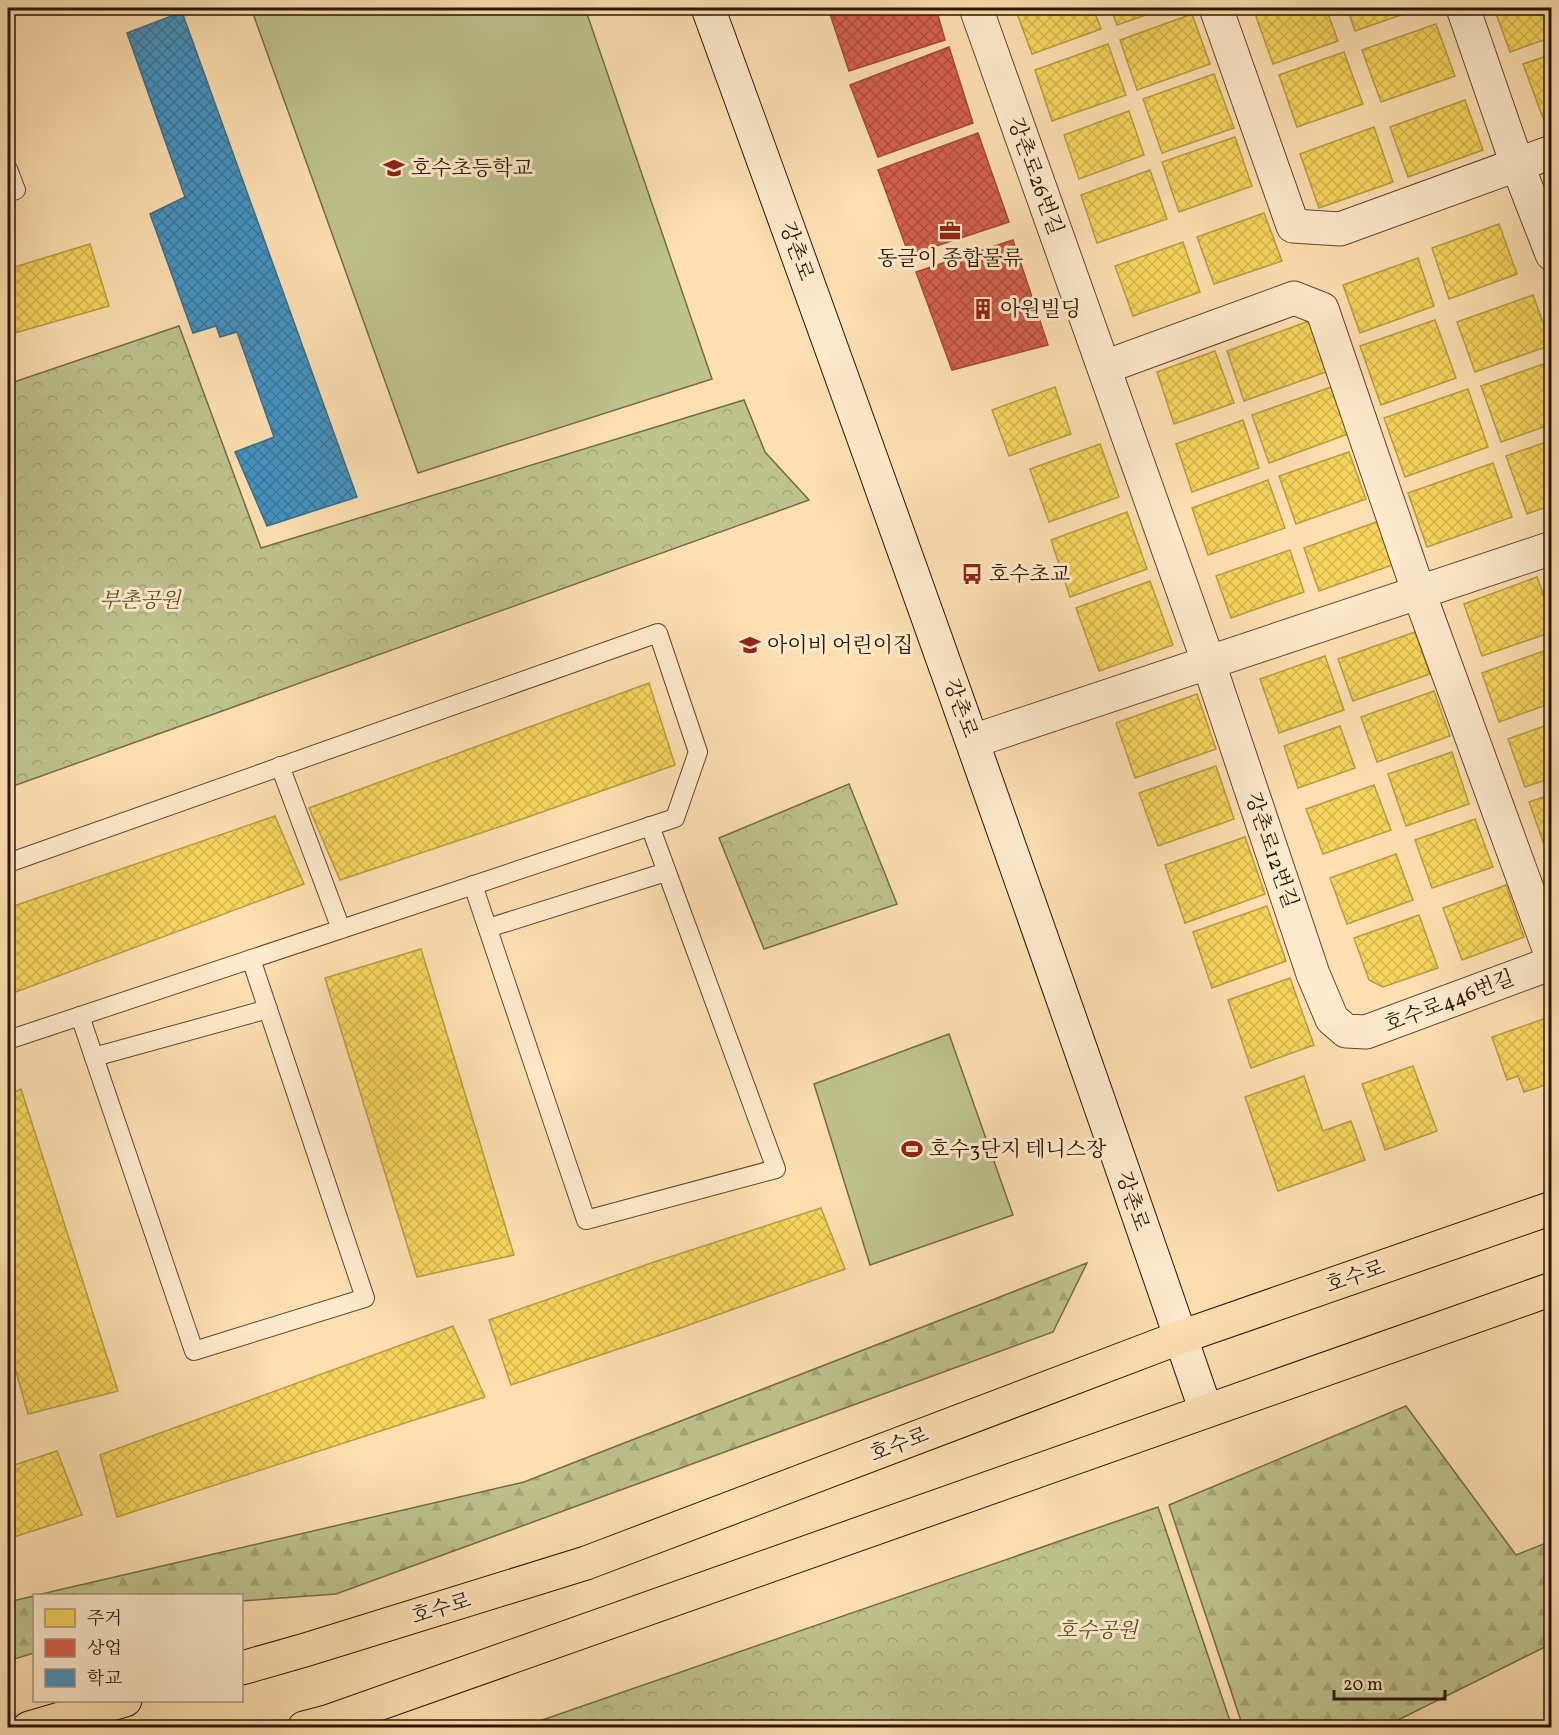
<svg xmlns="http://www.w3.org/2000/svg" width="1559" height="1735" viewBox="0 0 1559 1735" font-family="Vollkorn,'Noto Serif KR',serif">
<style>
.forest{fill:url(#forest-firs);stroke:#746c46;stroke-width:1.5}
.park{fill:url(#park-crowns);stroke:#746c46;stroke-width:1.5}
.pitch{fill:#bec28d;stroke:#746c46;stroke-width:1.5}
.homes{fill:url(#homes-cross-hatch);stroke:#b99c40;stroke-width:1.5}
.shops{fill:url(#shops-cross-hatch);stroke:#a24a36;stroke-width:1.5}
.schools{fill:url(#schools-cross-hatch);stroke:#3c6e88;stroke-width:1.5}
.lines{fill:none;stroke-linecap:round;stroke-linejoin:round}
.service-casing{stroke:#5f482c;stroke-width:20}
.minor-casing{stroke:#5f482c;stroke-width:35}
.secondary-casing{stroke:#2a1600;stroke-width:35}
.primary-casing{stroke:#2a1600;stroke-width:35}
.service{stroke:#feeacc;stroke-width:18}
.minor{stroke:#feeacc;stroke-width:33}
.secondary{stroke:#feeacc;stroke-width:33}
.primary{stroke:#fddfb1;stroke-width:33}
.labels{text-anchor:middle;stroke-width:6;stroke-linejoin:round;paint-order:stroke}
.poi-label{font-size:21px;fill:#2a1600;stroke:#feeacc;text-anchor:start}
.street-label{font-size:21px;fill:#2a1600;stroke:#feeacc}
.park-label{font-size:21px;font-style:italic;fill:#5e5231;stroke:#feeacc}
</style>
<defs>
<pattern id="forest-firs" width="22" height="20" patternUnits="userSpaceOnUse" patternTransform="scale(1.5)"><rect width="22" height="20" fill="#bec28d"/><path d="M5 1l3.5 6h-7zM16 11l3.5 6h-7z" fill="#a3a678"/></pattern>
<pattern id="park-crowns" width="20" height="18" patternUnits="userSpaceOnUse" patternTransform="scale(1.5)"><rect width="20" height="18" fill="#bec28d"/><path d="M2 6a3 3 0 1 1 6 0M12 15a3 3 0 1 1 6 0" fill="none" stroke="#a3a678"/></pattern>
<pattern id="homes-cross-hatch" width="8" height="8" patternUnits="userSpaceOnUse" patternTransform="scale(1.5)"><rect width="8" height="8" fill="#f6d55c"/><path d="M0 0l8 8M0 8l8-8" fill="none" stroke="#d3b64e"/></pattern>
<pattern id="shops-cross-hatch" width="8" height="8" patternUnits="userSpaceOnUse" patternTransform="scale(1.5)"><rect width="8" height="8" fill="#d6604d"/><path d="M0 0l8 8M0 8l8-8" fill="none" stroke="#ae4e3e"/></pattern>
<pattern id="schools-cross-hatch" width="8" height="8" patternUnits="userSpaceOnUse" patternTransform="scale(1.5)"><rect width="8" height="8" fill="#4393c3"/><path d="M0 0l8 8M0 8l8-8" fill="none" stroke="#38779c"/></pattern>
</defs>
<rect width="100%" height="100%" fill="#fddfb1"/>
<filter id="stains"><feTurbulence type="fractalNoise" baseFrequency=".00333" numOctaves="4"/><feColorMatrix values="0 0 0 0 .2 0 0 0 0 .09 0 0 0 0 .02 0 0 0 .5 -.17"/></filter>
<radialGradient id="worn" r=".72"><stop offset=".6" stop-color="#630" stop-opacity="0"/><stop offset="1" stop-color="#630" stop-opacity=".3"/></radialGradient>
<!-- forest -->
<g class="forest">
<polygon points="1087,1263 1053,1332 336,1594 242,1601 242,1596 37,1595 524,1482"/>
<polygon points="1406,1406 1516,1555 1551,1541 1551,1644 1384,1727 1243,1727 1169,1505"/>
<polygon points="34,1596 34,1653 8,1661 8,1602"/>
</g>
<!-- park -->
<g class="park">
<polygon points="179,326 261,548 744,400 765,452 809,500 8,788 8,384"/>
<polygon points="849,784 897,904 764,949 719,838"/>
<polygon points="1158,1507 1232,1727 522,1727"/>
</g>
<!-- pitch -->
<g class="pitch">
<polygon points="251,8 585,8 712,379 418,473"/>
<polygon points="949,1034 1013,1215 870,1265 814,1084"/>
</g>
<!-- homes -->
<g class="homes">
<polygon points="1015,8 1093,8 1101,29 1032,54"/>
<polygon points="1111,8 1166,8 1117,25"/>
<polygon points="1253,8 1326,8 1338,41 1273,64"/>
<polygon points="1347,8 1421,8 1355,31"/>
<polygon points="1494,8 1552,8 1552,37 1510,52"/>
<polygon points="1192,14 1210,64 1137,90 1120,40"/>
<polygon points="1436,24 1455,76 1381,102 1362,50"/>
<polygon points="1108,44 1126,95 1052,121 1035,70"/>
<polygon points="1344,52 1363,104 1297,127 1279,75"/>
<polygon points="1552,54 1552,127 1543,118 1523,64"/>
<polygon points="1214,74 1234,128 1162,153 1143,99"/>
<polygon points="1465,100 1483,150 1408,177 1390,127"/>
<polygon points="1129,111 1144,155 1079,179 1064,135"/>
<polygon points="1374,127 1393,182 1319,208 1300,154"/>
<polygon points="1235,137 1252,186 1179,212 1162,162"/>
<polygon points="1150,170 1167,219 1097,243 1081,195"/>
<polygon points="1264,213 1282,261 1214,284 1197,237"/>
<polygon points="1499,224 1517,274 1449,299 1432,248"/>
<polygon points="1183,242 1200,292 1133,316 1115,266"/>
<polygon points="90,244 109,306 8,335 8,269"/>
<polygon points="1418,258 1434,306 1360,333 1343,285"/>
<polygon points="1533,295 1551,345 1475,372 1457,322"/>
<polygon points="1435,320 1456,378 1381,405 1360,346"/>
<polygon points="1309,321 1326,372 1244,401 1227,351"/>
<polygon points="1215,351 1234,403 1174,424 1157,372"/>
<polygon points="1552,361 1552,424 1501,442 1481,386"/>
<polygon points="1055,387 1071,434 1009,456 992,410"/>
<polygon points="1331,387 1348,434 1269,463 1252,415"/>
<polygon points="1468,389 1488,447 1405,477 1384,418"/>
<polygon points="1243,420 1259,468 1192,492 1176,444"/>
<polygon points="1552,440 1552,505 1527,514 1506,456"/>
<polygon points="1100,444 1119,497 1049,522 1030,469"/>
<polygon points="1349,452 1366,499 1296,524 1279,476"/>
<polygon points="1493,463 1512,517 1427,547 1408,493"/>
<polygon points="1268,480 1285,528 1208,555 1192,508"/>
<polygon points="1127,512 1147,569 1070,597 1051,540"/>
<polygon points="1379,521 1395,564 1319,591 1304,548"/>
<polygon points="1290,550 1304,592 1231,618 1216,576"/>
<polygon points="1537,577 1552,619 1552,632 1482,656 1464,604"/>
<polygon points="1150,581 1173,645 1099,671 1076,608"/>
<polygon points="1415,632 1430,674 1353,701 1338,659"/>
<polygon points="1552,648 1552,703 1499,722 1482,673"/>
<polygon points="1325,656 1344,710 1279,733 1260,679"/>
<polygon points="649,683 675,765 511,823 340,880 309,808"/>
<polygon points="1434,691 1450,736 1377,762 1361,717"/>
<polygon points="1197,694 1216,749 1135,778 1116,723"/>
<polygon points="1552,723 1552,778 1525,787 1508,739"/>
<polygon points="1340,726 1355,768 1298,788 1284,746"/>
<polygon points="1452,752 1469,804 1406,826 1388,774"/>
<polygon points="1216,766 1234,819 1158,846 1139,793"/>
<polygon points="1374,785 1391,830 1323,854 1306,809"/>
<polygon points="1552,794 1552,848 1546,850 1529,802"/>
<polygon points="275,816 304,884 8,995 8,908"/>
<polygon points="1475,819 1493,867 1432,888 1415,840"/>
<polygon points="1245,837 1265,894 1185,923 1165,865"/>
<polygon points="1396,854 1413,900 1347,924 1330,878"/>
<polygon points="1506,885 1524,937 1462,960 1443,908"/>
<polygon points="1267,906 1286,961 1212,988 1193,932"/>
<polygon points="1419,915 1438,968 1383,987 1369,980 1354,938"/>
<polygon points="421,949 514,1255 417,1277 325,978"/>
<polygon points="1290,978 1314,1045 1251,1068 1228,1000"/>
<polygon points="1552,1016 1552,1083 1524,1092 1518,1076 1507,1080 1492,1037"/>
<polygon points="1413,1066 1437,1131 1385,1150 1362,1084"/>
<polygon points="1304,1076 1323,1131 1351,1121 1365,1160 1278,1191 1245,1097"/>
<polygon points="21,1089 118,1391 28,1414 8,1343 8,1095"/>
<polygon points="821,1208 845,1269 678,1329 511,1385 489,1320 654,1262"/>
<polygon points="453,1326 485,1397 117,1517 100,1455"/>
<polygon points="57,1451 82,1515 8,1539 8,1467"/>
</g>
<!-- shops -->
<g class="shops">
<polygon points="828,8 936,8 945,40 849,71"/>
<polygon points="949,47 973,123 878,157 850,85"/>
<polygon points="978,133 1009,222 909,255 878,170"/>
<polygon points="1013,240 1048,345 952,370 916,272"/>
</g>
<!-- schools -->
<polygon class="schools" points="182,12 357,497 267,526 235,452 274,437 237,332 220,337 216,326 193,333 150,214 185,197 127,33"/>
<g class="lines">
<defs>
<g id="service">
<polyline points="8,169 16,190 8,193"/>
<polyline points="280,766 341,929"/>
<polyline points="8,863 658,633 698,752 675,818 8,1040"/>
<polyline points="473,885 586,1220 776,1169 650,826"/>
<polyline points="488,928 666,872"/>
<polyline points="80,1016 194,1351 365,1298 251,959"/>
<polyline points="94,1057 268,1009"/>
</g>
<g id="minor">
<polyline points="976,8 1208,661 1313,974 1332,1019 1346,1031 1366,1032 1552,963"/>
<polyline points="1216,8 1293,226 1340,229 1552,152"/>
<polyline points="1463,8 1517,164 1552,254"/>
<polyline points="1105,367 1294,298 1322,309 1419,593 1552,957"/>
<polyline points="973,741 1552,548"/>
</g>
<path id="secondary" d="M708,8C878,474 1045,942 1206,1411"/>
<g id="primary">
<polyline points="242,1668 305,1650 586,1563 1181,1337 1552,1208"/>
<polyline points="29,1728 125,1700"/>
<polyline points="304,1728 327,1722 1552,1289"/>
</g>
</defs>
<!-- service casing -->
<use href="#service" class="service-casing"/>
<!-- minor casing -->
<use href="#minor" class="minor-casing"/>
<!-- secondary casing -->
<use href="#secondary" class="secondary-casing"/>
<!-- primary casing -->
<use href="#primary" class="primary-casing"/>
<!-- service -->
<use href="#service" class="service"/>
<!-- minor -->
<use href="#minor" class="minor"/>
<!-- secondary -->
<use href="#secondary" class="secondary"/>
<!-- primary -->
<use href="#primary" class="primary"/>
</g>
<!-- icons -->
<defs>
<symbol id="school-bare" viewBox="-9 -9 18 18"><path d="M0-5L7-2L0 1L-7-2ZM-4 1L0 2.5L4 1V4Q0 6-4 4Z" fill="#8f2418" stroke="#feeacc" stroke-width="2.5" paint-order="stroke"/></symbol>
<symbol id="office-bare" viewBox="-9 -9 18 18"><path d="M-6-3h4V-5.5h4V-3h4V5H-6ZM-1-4.5V-3h2v-1.5ZM-6 0V1H6V0Z" fill="#8f2418" stroke="#feeacc" stroke-width="2.5" paint-order="stroke"/></symbol>
<symbol id="building-bare" viewBox="-9 -9 18 18"><path d="M-4-6H4V6H1V3H-1V6H-4ZM-2.5-4.3h1.7v1.8h-1.7ZM.8-4.3h1.7v1.8H.8ZM-2.5-1h1.7V.8h-1.7ZM.8-1h1.7V.8H.8Z" fill="#8f2418" stroke="#feeacc" stroke-width="2.5" paint-order="stroke"/></symbol>
<symbol id="bus-bare" viewBox="-9 -9 18 18"><path d="M-5-6H5V4H4V6H2V4H-2V6H-4V4H-5ZM-3.5-4V0h7V-4ZM-3.5 1.2v1.5H-2V1.2ZM2 1.2v1.5H3.5V1.2Z" fill="#8f2418" stroke="#feeacc" stroke-width="2.5" paint-order="stroke"/></symbol>
<symbol id="stadium-bare" viewBox="-9 -9 18 18"><path d="M0-5a6.5 5 0 1 0 0 10a6.5 5 0 1 0 0-10ZM-3.5-1.8h7v3.6h-7Z" fill="#8f2418" stroke="#feeacc" stroke-width="2.5" paint-order="stroke"/></symbol>
</defs>
<g fill-rule="evenodd">
<use href="#school-bare" x="379" y="153" width="30" height="30"/>
<use href="#office-bare" x="935" y="216" width="30" height="30"/>
<use href="#building-bare" x="968" y="294" width="30" height="30"/>
<use href="#bus-bare" x="957" y="559" width="30" height="30"/>
<use href="#school-bare" x="735" y="630" width="30" height="30"/>
<use href="#stadium-bare" x="897" y="1134" width="30" height="30"/>
</g>
<g class="labels">
<!-- poi labels -->
<g class="poi-label">
<text x="411" y="175">호수초등학교</text>
<text x="950" y="265" text-anchor="middle">동글이 종합물류</text>
<text x="1000" y="316">아원빌딩</text>
<text x="989" y="581">호수초교</text>
<text x="767" y="652">아이비 어린이집</text>
<text x="929" y="1156">호수3단지 테니스장</text>
</g>
<!-- street labels -->
<g class="street-label">
<text transform="translate(1036 176) rotate(70)" y="7">강촌로26번길</text>
<text transform="translate(797 251) rotate(70)" y="7">강촌로</text>
<text transform="translate(961 708) rotate(70)" y="7">강촌로</text>
<text transform="translate(1272 850) rotate(71)" y="7">강촌로12번길</text>
<text transform="translate(1449 1001) rotate(-21)" y="7">호수로446번길</text>
<text transform="translate(1133 1201) rotate(71)" y="7">강촌로</text>
<text transform="translate(1355 1276) rotate(-19)" y="7">호수로</text>
<text transform="translate(899 1444) rotate(-21)" y="7">호수로</text>
<text transform="translate(441 1608) rotate(-17)" y="7">호수로</text>
</g>
<!-- park labels -->
<g class="park-label">
<text x="140" y="607">부촌공원</text>
<text x="1097" y="1637">호수공원</text>
</g>
</g>
<!-- margin -->
<rect width="1559" height="1735" fill="none" stroke="#fddfb1" stroke-width="30"/>
<rect x="9" y="9" width="1541" height="1717" fill="none" stroke="#2a1600" stroke-width="3"/>
<rect x="15" y="15" width="1529" height="1705" fill="none" stroke="#2a1600" stroke-width="1.5"/>
<!-- legend -->
<rect x="33" y="1594" width="210" height="108" fill="#feeacc" stroke="#a9957a" stroke-width="1.5"/>
<rect x="45" y="1609" width="30" height="18" fill="#f6d55c" stroke="#a9957a" stroke-width="1.5"/>
<text x="87" y="1624" font-size="18" fill="#2a1600">주거</text>
<rect x="45" y="1639" width="30" height="18" fill="#d6604d" stroke="#a9957a" stroke-width="1.5"/>
<text x="87" y="1654" font-size="18" fill="#2a1600">상업</text>
<rect x="45" y="1669" width="30" height="18" fill="#4393c3" stroke="#a9957a" stroke-width="1.5"/>
<text x="87" y="1684" font-size="18" fill="#2a1600">학교</text>
<!-- scale -->
<path d="M1334 1690v9h111v-9" fill="none" stroke="#2a1600" stroke-width="3"/>
<text x="1343" y="1690" font-size="18" fill="#2a1600" stroke="#feeacc" stroke-width="4.5" paint-order="stroke">20 m</text>
<rect width="100%" height="100%" filter="url(#stains)"/>
<rect width="100%" height="100%" fill="url(#worn)"/>
</svg>
